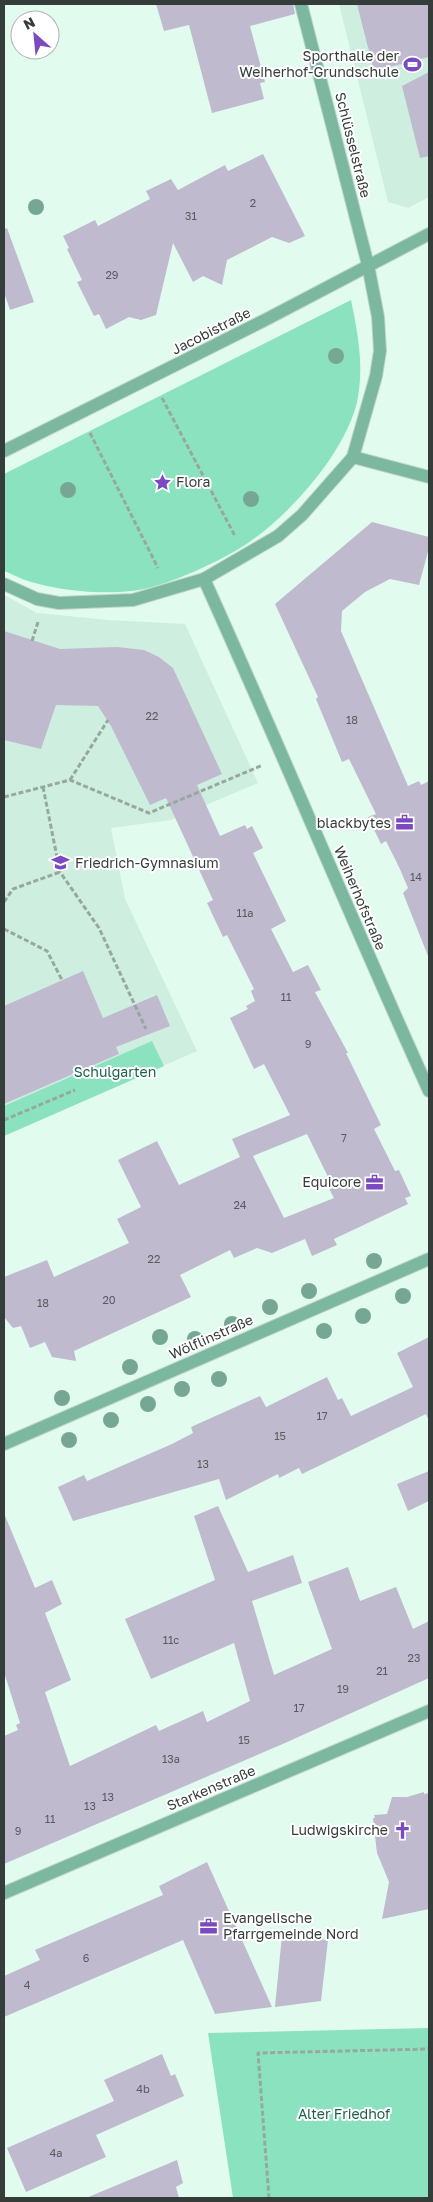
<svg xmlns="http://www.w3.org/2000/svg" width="433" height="2202" viewBox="0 0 433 2202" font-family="'Golos Text',sans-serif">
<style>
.built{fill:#ceeedf}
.green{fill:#8be2bf}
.building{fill:#c0bacf;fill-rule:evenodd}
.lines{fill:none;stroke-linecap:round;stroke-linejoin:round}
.minor-casing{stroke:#bfd5cb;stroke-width:14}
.path{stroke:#96a89f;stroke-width:3;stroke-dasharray:5 2.5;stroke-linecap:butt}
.minor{stroke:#7cb89f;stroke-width:12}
.tree{fill:#76a795}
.labels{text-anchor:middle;stroke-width:4;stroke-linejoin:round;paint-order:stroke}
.number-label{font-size:11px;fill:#575c5e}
.poi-label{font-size:14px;fill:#343d39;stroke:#fff;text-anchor:end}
.street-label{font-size:14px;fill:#343d39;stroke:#fff}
.park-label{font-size:14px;fill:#1e624b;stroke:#fff}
</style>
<rect width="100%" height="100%" fill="#e2fbef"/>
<!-- built -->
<g class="built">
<polygon points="339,4 429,4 429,197 408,208 388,202"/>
<polygon points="4,595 37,613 108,620 185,624 258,783 171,820 111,828 125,899 197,1051 4,1136"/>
</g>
<!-- green -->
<g class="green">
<path d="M351,300C357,329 363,359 359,390C354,444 290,516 245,545C220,561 177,581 148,588C116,596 67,592 35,583C25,581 14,575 4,571V474Z"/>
<polygon points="152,1041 164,1066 4,1136 4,1106"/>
<polygon points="429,2028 429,2198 233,2198 208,2033"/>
</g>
<!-- building -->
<g class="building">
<polygon points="156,4 293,4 295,14 250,26 265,82 260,83 264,99 212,113 189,25 164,31"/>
<polygon points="357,4 429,4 429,57 374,71"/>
<polygon points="429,72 429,156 420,158 402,86"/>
<polygon points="263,154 305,236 289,243 272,237 227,260 222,285 203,276 193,282 173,243 156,315 141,320 129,317 106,329 99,314 94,316 77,282 82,280 67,249 69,248 63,236 95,220 98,226 150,199 146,191 171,179 178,190 225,165 228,171"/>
<polygon points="7,228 34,302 10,310 4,292 4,229"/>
<polygon points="372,522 429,537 429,548 419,585 390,579 365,592 342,611 341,631 408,786 419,781 421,785 429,781 428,956 403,893 408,888 399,867 386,841 381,844 368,817 376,814 349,759 342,762 316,699 318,697 275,604"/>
<path d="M4,631L60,649L117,647L144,650L159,657L173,668L222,774L197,785L220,836L245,825L247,829L252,826L263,848L253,853L286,921L271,929L293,972L308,965L321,990L315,992L348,1053H346L381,1125L374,1129L395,1171L399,1170L411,1196L405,1198L408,1204L334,1239L337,1245L312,1256L305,1239L272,1253L257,1248L234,1258L230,1250L180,1275L191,1297L74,1351L76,1361L52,1357L45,1342L30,1348L21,1326L13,1328L4,1317V1277L47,1260L54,1277L129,1243L117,1219L141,1207L118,1160L157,1141L179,1185L240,1157L232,1139L290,1115L264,1064L254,1069L230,1018L248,1009L246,1006L255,1001L251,991L254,989L227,935L223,937L207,903L213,900L166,798L150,805L111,726L98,706L56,705L41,749L4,740ZM307,1134L330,1181L326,1183L334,1198L284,1218L253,1156Z"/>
<polygon points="83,971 103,1018 157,995 170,1026 116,1047 119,1054 4,1104 4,1006"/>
<polygon points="429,1337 429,1421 426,1414 302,1474 299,1468 279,1478 278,1474 226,1500 219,1479 73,1521 58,1487 84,1475 87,1481 172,1444 193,1433 191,1427 260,1396 266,1407 327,1377 338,1400 342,1398 351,1416 413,1387 397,1353"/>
<polygon points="429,1471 429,1501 408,1511 397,1484"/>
<polygon points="218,1506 248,1572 293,1555 302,1583 252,1601 274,1675 332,1649 308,1582 348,1567 360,1601 396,1587 413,1629 429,1621 429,1678 285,1743 4,1864 4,1736 18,1730 16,1725 20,1723 4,1672 4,1513 35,1588 52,1580 62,1604 45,1613 71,1680 45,1692 70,1766 156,1725 159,1731 203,1711 207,1722 250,1701 234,1643 151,1679 125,1619 215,1580 194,1516"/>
<polygon points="424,1792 424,1794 429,1793 429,1909 382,1919 389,1882 377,1853 373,1818 375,1818 374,1815 387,1814 392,1797 407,1797"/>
<polygon points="207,1862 272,2007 215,2014 183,1940 4,2017 4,1976 40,1960 35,1950 163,1895 159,1886"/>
<polygon points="282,1935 328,1940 321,2001 275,2007"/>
<polygon points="162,2054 171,2076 175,2074 184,2096 96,2135 106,2157 26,2192 7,2148 114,2101 104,2080"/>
<polygon points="177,2160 183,2183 176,2187 179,2198 86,2198"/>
</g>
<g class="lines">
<defs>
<g id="minor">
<polyline points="4,451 265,320 429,234"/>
<polyline points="353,457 429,477"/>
<path d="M204,579C281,749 352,921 429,1091"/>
<polyline points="4,584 37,599 59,603 133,600 204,579 278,536 302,515 353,457 376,376 380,351 378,317 368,265 301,4"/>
<polyline points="4,1444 429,1259"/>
<polyline points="4,1893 429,1711"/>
</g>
</defs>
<!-- minor casing -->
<use href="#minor" class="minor-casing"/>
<!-- path -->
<g class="path">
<polyline points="162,398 235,536"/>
<polyline points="90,433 158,568"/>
<polyline points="32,641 38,622"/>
<polyline points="70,780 108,720"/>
<polyline points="43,787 60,872 99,928 146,1029"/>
<polyline points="4,797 70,780 149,813 263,765"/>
<polyline points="4,902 13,889 60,872"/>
<polyline points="4,929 47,951 62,980"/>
<polyline points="4,1120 75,1090"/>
<polyline points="269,2198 258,2053 429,2049"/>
</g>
<!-- minor -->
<use href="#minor" class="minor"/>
</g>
<!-- trees -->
<g class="tree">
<circle cx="36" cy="207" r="8"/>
<circle cx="336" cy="356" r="8"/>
<circle cx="68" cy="490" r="8"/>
<circle cx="251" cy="499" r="8"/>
<circle cx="374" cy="1261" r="8"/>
<circle cx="309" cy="1291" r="8"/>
<circle cx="403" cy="1296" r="8"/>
<circle cx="270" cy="1307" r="8"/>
<circle cx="363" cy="1316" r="8"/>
<circle cx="232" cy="1324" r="8"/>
<circle cx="324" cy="1331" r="8"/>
<circle cx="160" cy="1337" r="8"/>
<circle cx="195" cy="1339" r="8"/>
<circle cx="130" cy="1367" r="8"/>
<circle cx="219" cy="1379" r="8"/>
<circle cx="182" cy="1389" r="8"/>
<circle cx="62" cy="1398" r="8"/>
<circle cx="148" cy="1404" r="8"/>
<circle cx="111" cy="1420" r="8"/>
<circle cx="69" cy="1440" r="8"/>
</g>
<!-- icons -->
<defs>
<symbol id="stadium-bare" viewBox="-9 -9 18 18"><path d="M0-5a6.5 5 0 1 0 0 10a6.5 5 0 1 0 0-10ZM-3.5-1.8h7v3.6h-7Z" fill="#7b49c0" stroke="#fff" stroke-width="2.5" paint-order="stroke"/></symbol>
<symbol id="sight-bare" viewBox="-9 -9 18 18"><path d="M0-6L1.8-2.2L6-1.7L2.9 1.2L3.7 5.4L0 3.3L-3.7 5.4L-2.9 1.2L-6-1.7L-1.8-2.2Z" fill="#7b49c0" stroke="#fff" stroke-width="2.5" paint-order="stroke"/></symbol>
<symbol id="office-bare" viewBox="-9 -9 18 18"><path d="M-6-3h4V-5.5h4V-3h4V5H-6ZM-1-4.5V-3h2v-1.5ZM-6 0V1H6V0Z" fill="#7b49c0" stroke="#fff" stroke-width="2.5" paint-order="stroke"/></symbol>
<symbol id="school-bare" viewBox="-9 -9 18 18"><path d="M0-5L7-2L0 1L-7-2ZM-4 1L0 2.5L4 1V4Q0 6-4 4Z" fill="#7b49c0" stroke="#fff" stroke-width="2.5" paint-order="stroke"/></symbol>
<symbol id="church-bare" viewBox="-9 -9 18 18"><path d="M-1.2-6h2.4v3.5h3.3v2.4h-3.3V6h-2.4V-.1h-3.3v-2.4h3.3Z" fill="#7b49c0" stroke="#fff" stroke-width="2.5" paint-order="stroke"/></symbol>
</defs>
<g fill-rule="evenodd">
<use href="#stadium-bare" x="400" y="52" width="25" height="25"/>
<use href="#sight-bare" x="150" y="470" width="25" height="25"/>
<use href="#office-bare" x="392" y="810" width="25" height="25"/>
<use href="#school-bare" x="48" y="850" width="25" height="25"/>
<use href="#office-bare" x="362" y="1170" width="25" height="25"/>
<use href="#church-bare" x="390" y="1818" width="25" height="25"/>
<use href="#office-bare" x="196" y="1914" width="25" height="25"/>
</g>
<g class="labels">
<!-- number labels -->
<g class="number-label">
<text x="253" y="207">2</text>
<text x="191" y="220">31</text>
<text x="112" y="279">29</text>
<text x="152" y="720">22</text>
<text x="352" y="724">18</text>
<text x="416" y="881">14</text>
<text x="245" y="917">11a</text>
<text x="286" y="1001">11</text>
<text x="308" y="1048">9</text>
<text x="344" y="1142">7</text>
<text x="240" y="1209">24</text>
<text x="154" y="1263">22</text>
<text x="109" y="1304">20</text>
<text x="43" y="1307">18</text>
<text x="322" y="1420">17</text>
<text x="280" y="1440">15</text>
<text x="203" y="1468">13</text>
<text x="171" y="1644">11c</text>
<text x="414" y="1662">23</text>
<text x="382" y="1675">21</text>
<text x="343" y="1693">19</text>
<text x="299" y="1712">17</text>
<text x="244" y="1744">15</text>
<text x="171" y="1763">13a</text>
<text x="108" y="1801">13</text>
<text x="90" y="1810">13</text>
<text x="50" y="1823">11</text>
<text x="18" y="1835">9</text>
<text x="86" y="1962">6</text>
<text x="27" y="1989">4</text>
<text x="143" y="2093">4b</text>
<text x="56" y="2157">4a</text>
</g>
<!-- poi labels -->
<g class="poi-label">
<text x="399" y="61">Sporthalle der<tspan x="399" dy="16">Weiherhof-Grundschule</tspan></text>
<text x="176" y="487" text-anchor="start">Flora</text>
<text x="391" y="828">blackbytes</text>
<text x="75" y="868" text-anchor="start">Friedrich-Gymnasium</text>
<text x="361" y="1187">Equicore</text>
<text x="388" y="1835">Ludwigskirche</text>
<text x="223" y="1923" text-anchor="start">Evangelische<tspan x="223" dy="16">Pfarrgemeinde Nord</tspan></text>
</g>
<!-- street labels -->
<g class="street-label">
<text transform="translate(353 145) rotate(76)" y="5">Schlüsselstraße</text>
<text transform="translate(211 331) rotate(-27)" y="5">Jacobistraße</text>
<text transform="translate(360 898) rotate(67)" y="5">Weiherhofstraße</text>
<text transform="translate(211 1337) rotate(-24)" y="5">Wölflinstraße</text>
<text transform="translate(211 1788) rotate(-23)" y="5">Starkenstraße</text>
</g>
<!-- park labels -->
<g class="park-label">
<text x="115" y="1077">Schulgarten</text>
<text x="344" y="2119">Alter Friedhof</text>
</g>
</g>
<!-- border -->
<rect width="433" height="2202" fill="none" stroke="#343d39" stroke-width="10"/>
<!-- north arrow -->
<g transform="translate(35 35) rotate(333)"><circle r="24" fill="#ffffff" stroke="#aeb1b0"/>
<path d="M0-4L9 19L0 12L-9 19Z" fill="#7b49c0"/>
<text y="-8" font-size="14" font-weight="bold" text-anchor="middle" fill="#343d39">N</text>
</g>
</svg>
